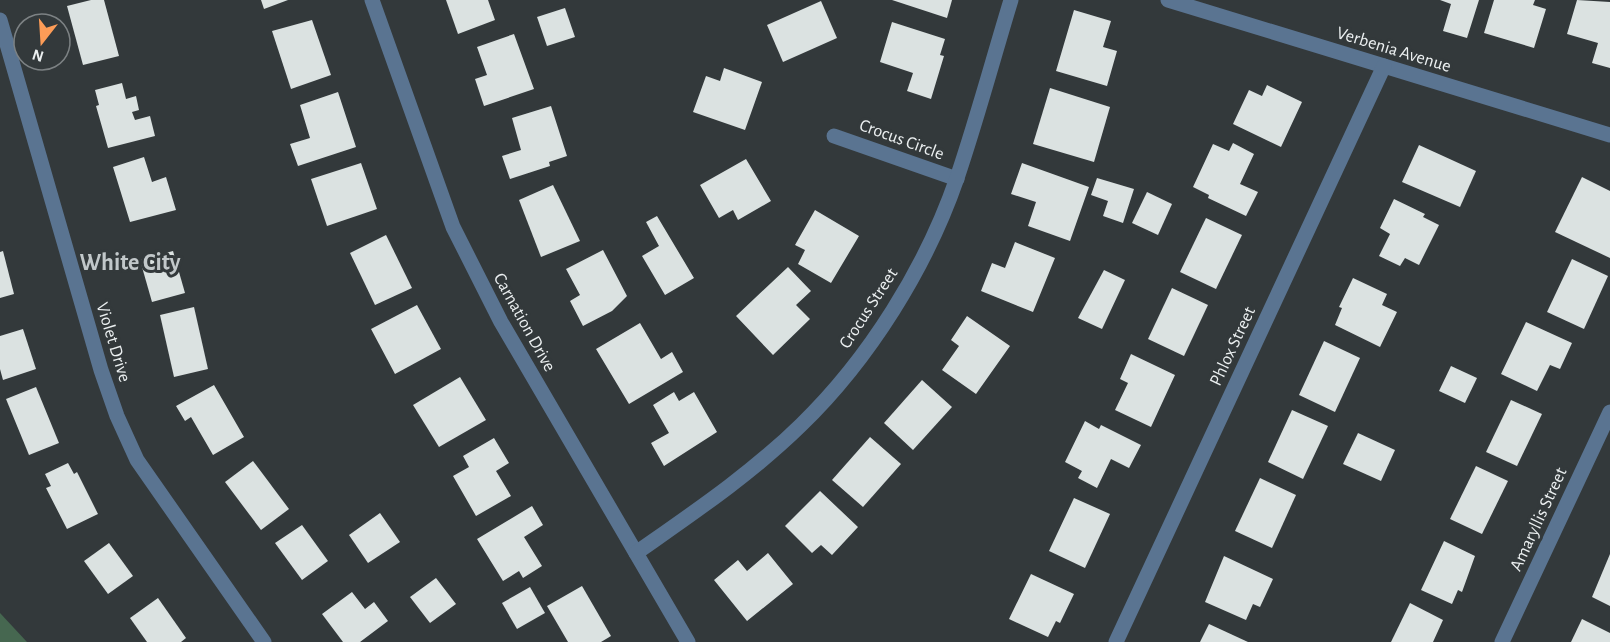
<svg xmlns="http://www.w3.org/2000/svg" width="1610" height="642" viewBox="0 0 1610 642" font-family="'Alegreya Sans',sans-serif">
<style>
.green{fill:#466750}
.building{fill:#dbe2e1}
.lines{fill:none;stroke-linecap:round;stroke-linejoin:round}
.minor{stroke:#5a7491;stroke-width:15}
.labels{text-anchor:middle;stroke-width:6;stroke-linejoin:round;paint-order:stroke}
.street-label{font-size:18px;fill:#ecf0f1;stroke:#33393b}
.district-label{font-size:24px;font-weight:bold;fill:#c2c8ca;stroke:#33393b}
</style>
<rect width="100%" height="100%" fill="#33393b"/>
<!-- green -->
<polygon class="green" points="0,613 27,642 0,642"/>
<!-- building -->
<g class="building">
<polygon points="91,0 104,0 119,56 83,65 67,6"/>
<polygon points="261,0 288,0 264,9"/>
<polygon points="446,0 488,0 495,20 458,34"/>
<polygon points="892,0 952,0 947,18"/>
<polygon points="1479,0 1467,38 1443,31 1451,4 1440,0"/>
<polygon points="1494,0 1535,0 1533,5 1546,9 1534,48 1484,33"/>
<polygon points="1577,0 1610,2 1610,68 1592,63 1598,43 1567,34"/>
<polygon points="821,1 837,38 783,62 767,25"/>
<polygon points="565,8 575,37 547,46 537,17"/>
<polygon points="1074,10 1111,21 1103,47 1117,51 1107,86 1056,71"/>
<polygon points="312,20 331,75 291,89 272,31"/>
<polygon points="892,22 945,39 940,55 944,56 931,99 907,91 913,73 880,62"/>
<polygon points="514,34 534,89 484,106 475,79 487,75 477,47"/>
<polygon points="724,68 762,82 745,130 693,112 706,76 720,81"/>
<polygon points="122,83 126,99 136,96 139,110 132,112 135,120 150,116 155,136 108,148 96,106 99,105 95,90"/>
<polygon points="1267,85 1302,102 1281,147 1233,124 1249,90 1262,96"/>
<polygon points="1050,88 1110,107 1094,162 1033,144"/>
<polygon points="338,92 356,147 298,166 290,144 310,138 300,105"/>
<polygon points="551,106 567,156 549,162 550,166 510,179 502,156 521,150 512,118"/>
<polygon points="1233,143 1254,154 1240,184 1258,192 1246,216 1208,198 1209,195 1193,187 1213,144 1229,151"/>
<polygon points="1419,145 1476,171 1460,207 1402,182"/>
<polygon points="144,157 152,182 166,177 176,210 130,222 113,167"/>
<polygon points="746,159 771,201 738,220 733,210 719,218 700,185"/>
<polygon points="361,163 377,209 327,226 311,179"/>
<polygon points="1022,163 1089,187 1070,241 1028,226 1036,202 1011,194"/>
<polygon points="1582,177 1610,191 1610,258 1555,232"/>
<polygon points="1097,178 1134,189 1123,223 1103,216 1108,201 1091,195"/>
<polygon points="553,185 580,241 541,257 519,200"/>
<polygon points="1147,192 1172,204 1158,235 1132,223"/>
<polygon points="1394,199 1425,214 1423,217 1439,225 1419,265 1405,258 1400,266 1379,256 1390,234 1380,228"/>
<polygon points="815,210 859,236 831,283 798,264 805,250 795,245"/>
<polygon points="657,216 694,278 665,295 642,256 659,246 646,222"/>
<polygon points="1206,218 1242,235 1216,289 1180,272"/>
<polygon points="386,235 412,288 375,305 350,253"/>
<polygon points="1015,242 1055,258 1033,312 981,291 992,263 1005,268"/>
<polygon points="603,250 627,296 612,311 583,326 570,301 580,295 566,269"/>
<polygon points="3,251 14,294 0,298 0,252"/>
<polygon points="173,251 185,293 152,302 140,260"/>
<polygon points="1572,259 1608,276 1584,329 1547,312"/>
<polygon points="788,267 811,291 796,305 810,319 773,355 736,316"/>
<polygon points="1104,270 1125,280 1102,329 1078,318"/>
<polygon points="1353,278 1387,294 1382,305 1397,312 1380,347 1335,325 1342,308 1339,307"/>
<polygon points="1172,288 1208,305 1184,356 1148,339"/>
<polygon points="417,305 441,349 395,374 371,329"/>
<polygon points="194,307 208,369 174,377 160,315"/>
<polygon points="967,316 1010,346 976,394 942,370 959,346 951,340"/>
<polygon points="1526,322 1572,343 1560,369 1550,365 1537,391 1501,374"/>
<polygon points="640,323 661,359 672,352 683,372 629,404 596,349"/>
<polygon points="23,329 36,369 3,380 0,369 0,336"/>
<polygon points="1324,341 1360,358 1335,412 1299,395"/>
<polygon points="1131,354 1175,375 1151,427 1115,410 1128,383 1120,379"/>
<polygon points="1451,366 1477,378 1465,403 1439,391"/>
<polygon points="460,377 486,420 439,447 413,405"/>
<polygon points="922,380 952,407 913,450 884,423"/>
<polygon points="214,385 244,437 213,455 191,417 185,421 176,406"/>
<polygon points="36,387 59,443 29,455 6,399"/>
<polygon points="674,392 679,401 694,392 717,432 664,466 651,443 669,433 653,405"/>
<polygon points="1511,400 1542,414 1517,466 1486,452"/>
<polygon points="1292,410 1328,426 1303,479 1268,462"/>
<polygon points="1085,421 1099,429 1101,425 1141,445 1129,468 1111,459 1097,488 1078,478 1082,471 1065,462"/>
<polygon points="1358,433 1395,450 1381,481 1343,464"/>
<polygon points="870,437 901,464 863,507 832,480"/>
<polygon points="494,438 509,463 496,471 511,496 476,516 453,476 469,467 463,456"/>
<polygon points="253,461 289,509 261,530 225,482"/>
<polygon points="68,463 74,474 77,472 98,514 67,529 46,488 51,486 45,474"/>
<polygon points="1476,466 1508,481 1482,534 1450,519"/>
<polygon points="1260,478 1296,495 1272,548 1235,531"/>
<polygon points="820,491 858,527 832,555 821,545 812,553 785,526"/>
<polygon points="1074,498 1110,514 1085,568 1049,551"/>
<polygon points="532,506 543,525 524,537 542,566 523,578 519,571 503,581 477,539"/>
<polygon points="380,513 400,542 368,563 349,535"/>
<polygon points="302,525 328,561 302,580 275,543"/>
<polygon points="1444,541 1475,556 1462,592 1458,590 1452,604 1421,590"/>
<polygon points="109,543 133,576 108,594 84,561"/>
<polygon points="768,553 793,584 747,621 714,580 738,560 747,571"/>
<polygon points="1610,554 1610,606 1592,597"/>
<polygon points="1224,556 1273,579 1260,607 1253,604 1246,620 1205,602"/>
<polygon points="1031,574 1074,594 1060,623 1056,621 1048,637 1009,619"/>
<polygon points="436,578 456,604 430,623 410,597"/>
<polygon points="582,586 611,636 601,642 568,642 547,606"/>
<polygon points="530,587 545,613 517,629 502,603"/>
<polygon points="352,592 365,609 374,602 388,621 360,642 343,642 322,614"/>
<polygon points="158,598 186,638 181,642 147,642 130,618"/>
<polygon points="1410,603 1443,620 1433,642 1391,642"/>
<polygon points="1582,619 1610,633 1610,642 1571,642"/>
<polygon points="1209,624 1248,642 1200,642"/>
</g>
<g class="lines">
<!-- minor -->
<g class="minor">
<polyline points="372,0 453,227 501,322 688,642"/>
<polyline points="1168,0 1610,135"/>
<polyline points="0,20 101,370 117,416 137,460 264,642"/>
<polyline points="834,136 957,179"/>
<path d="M636,553C693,513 751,474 801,425C869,359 926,268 957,178C977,119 993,59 1011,0"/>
<polyline points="1116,642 1384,66"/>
<polyline points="1502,642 1610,412"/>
</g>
</g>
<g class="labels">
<!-- street labels -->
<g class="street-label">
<text transform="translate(1394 49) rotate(17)" y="6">Verbenia Avenue</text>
<text transform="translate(902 139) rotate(20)" y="6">Crocus Circle</text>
<text transform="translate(868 308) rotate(-57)" y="6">Crocus Street</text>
<text transform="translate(525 322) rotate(61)" y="6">Carnation Drive</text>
<text transform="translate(114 342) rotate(73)" y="6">Violet Drive</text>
<text transform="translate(1232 346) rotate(-65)" y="6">Phlox Street</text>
<text transform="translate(1538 519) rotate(-65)" y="6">Amaryllis Street</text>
</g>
<!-- district labels -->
<g class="district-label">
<text x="130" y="270">White City</text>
</g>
</g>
<!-- north arrow -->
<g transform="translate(42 42) rotate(197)"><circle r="28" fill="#33393b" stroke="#7d8284" stroke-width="1.5"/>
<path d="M0-4.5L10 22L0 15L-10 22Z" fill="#fd9c57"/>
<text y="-9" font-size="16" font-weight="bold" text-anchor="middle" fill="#ecf0f1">N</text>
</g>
</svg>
